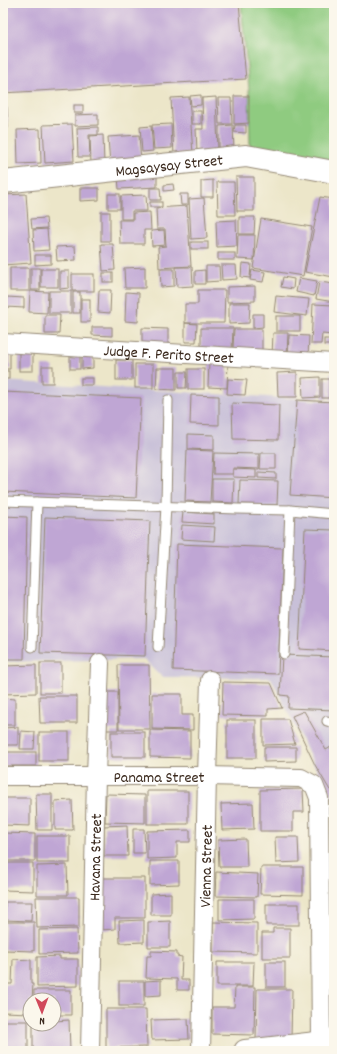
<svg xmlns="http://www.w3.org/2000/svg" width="337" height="1054" viewBox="0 0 337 1054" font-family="Dekko,sans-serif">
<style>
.industrial{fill:#c8c0d8}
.green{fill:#8fcb80;stroke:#657a4f}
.building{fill:#bfa6d4}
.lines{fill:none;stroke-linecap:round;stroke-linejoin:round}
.service-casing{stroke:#948874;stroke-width:11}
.minor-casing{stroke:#948874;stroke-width:20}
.tertiary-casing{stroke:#948874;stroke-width:24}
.service{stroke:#fff;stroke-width:9}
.minor{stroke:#fff;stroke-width:18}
.tertiary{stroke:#fff;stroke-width:22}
.labels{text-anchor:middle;stroke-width:3;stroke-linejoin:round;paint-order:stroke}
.street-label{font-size:16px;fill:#3b2a1e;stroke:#fbf7ec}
</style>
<rect width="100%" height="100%" fill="#fbf7ec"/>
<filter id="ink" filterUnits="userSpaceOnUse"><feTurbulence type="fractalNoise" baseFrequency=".025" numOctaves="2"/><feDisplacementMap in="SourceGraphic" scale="8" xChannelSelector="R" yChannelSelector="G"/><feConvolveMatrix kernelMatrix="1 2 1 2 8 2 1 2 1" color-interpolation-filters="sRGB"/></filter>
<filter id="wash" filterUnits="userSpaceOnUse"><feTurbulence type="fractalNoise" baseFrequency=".012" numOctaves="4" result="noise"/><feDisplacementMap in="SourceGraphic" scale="16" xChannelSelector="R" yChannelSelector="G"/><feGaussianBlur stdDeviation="0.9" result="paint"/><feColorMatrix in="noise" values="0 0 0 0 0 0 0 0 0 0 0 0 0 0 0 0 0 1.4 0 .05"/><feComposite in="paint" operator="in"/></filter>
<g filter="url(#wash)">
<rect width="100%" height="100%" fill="#ece6c9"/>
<!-- industrial -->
<polygon class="industrial" points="3,381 334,401 334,801 314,765 271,678 162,677 144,659 3,662"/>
<!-- green -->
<polygon class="green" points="241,3 334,3 334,162 250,146 249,89"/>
<g id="blocks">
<!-- building -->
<g class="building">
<polygon points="3,3 239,3 246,79 3,93"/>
<polygon points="201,95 201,105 191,106 190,96"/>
<polygon points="234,96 249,96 249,123 234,124"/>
<polygon points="189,97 193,154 174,155 171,98"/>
<polygon points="216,97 218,151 197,152 196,129 203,129 202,98"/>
<polygon points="218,98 231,98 232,124 219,124"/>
<rect x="74" y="105" width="9" height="8"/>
<polygon points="3,107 7,107 8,128 3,128"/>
<rect x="192" y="111" width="9" height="13"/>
<polygon points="98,114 98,125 75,126 75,115"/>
<polygon points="72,124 74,161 45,163 43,125"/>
<polygon points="171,124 172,148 154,149 152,125"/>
<polygon points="233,125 234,151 219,151 219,126"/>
<polygon points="235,125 246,125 246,133 234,132"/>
<polygon points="151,126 153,151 142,152 140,127"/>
<polygon points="98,127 98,135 89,135 90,157 78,157 77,128"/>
<polygon points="40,129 41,163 18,164 17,130"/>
<polygon points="103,135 104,164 91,164 90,136"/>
<polygon points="139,135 141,163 110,165 108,137"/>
<polygon points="3,143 4,143 6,161 3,161"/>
<polygon points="157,174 157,187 119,189 118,177"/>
<polygon points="236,177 254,177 254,211 237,211"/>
<polygon points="213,180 213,197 201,197 201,181"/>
<polygon points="217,182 234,182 235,215 218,215"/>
<polygon points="173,184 174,190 164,191 164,185"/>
<polygon points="80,188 99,188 99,200 80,201"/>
<polygon points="150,188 160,188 161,200 150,200"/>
<polygon points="26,194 31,263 3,265 3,195"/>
<rect x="108" y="194" width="12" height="15"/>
<polygon points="180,194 188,194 188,205 181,205"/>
<polygon points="146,195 147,211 132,211 132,219 121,219 121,196"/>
<polygon points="320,197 334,199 334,277 305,272"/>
<polygon points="204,198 207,238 191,239 189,199"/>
<rect x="150" y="202" width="12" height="5"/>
<polygon points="187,206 191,266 159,268 158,247 166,246 165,229 157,229 156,208"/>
<rect x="101" y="212" width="9" height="29"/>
<polygon points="150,212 151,230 144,230 144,244 120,244 119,220 133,220 133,213"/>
<polygon points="239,217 255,217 254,234 239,234"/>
<polygon points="46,218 47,228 32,229 31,219"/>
<polygon points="261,219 312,227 303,276 253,268"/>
<polygon points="236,220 237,246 217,247 216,221"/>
<polygon points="47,229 49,250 34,251 33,230"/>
<polygon points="164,230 165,245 152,246 151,231"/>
<polygon points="238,235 255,235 254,260 237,259"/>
<rect x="191" y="242" width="17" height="7"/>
<polygon points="101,244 113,244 115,270 103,271"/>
<polygon points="75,246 76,260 57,261 56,247"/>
<rect x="218" y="253" width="17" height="7"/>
<polygon points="35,255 51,255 51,264 35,265"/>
<polygon points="242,263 251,264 250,278 241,277"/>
<polygon points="221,265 236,265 237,279 222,280"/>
<polygon points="206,266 219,266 220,281 206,282"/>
<polygon points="145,267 145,288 125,288 124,268"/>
<polygon points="176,267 192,267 193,286 177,287"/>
<rect x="10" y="268" width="19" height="23"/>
<rect x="31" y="268" width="9" height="22"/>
<rect x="41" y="269" width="17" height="18"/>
<polygon points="160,269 174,269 174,286 161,287"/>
<polygon points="205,270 205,284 195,284 195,271"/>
<polygon points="252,270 265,272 263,282 250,280"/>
<polygon points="60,271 69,271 69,288 60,289"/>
<rect x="103" y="273" width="10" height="9"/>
<rect x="72" y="274" width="22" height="17"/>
<polygon points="283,277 294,279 293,289 281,287"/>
<polygon points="299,278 317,281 314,296 296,292"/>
<polygon points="319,282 334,284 334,302 316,299"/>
<polygon points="255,286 255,301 227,302 227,287"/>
<polygon points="99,290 111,290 110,313 98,312"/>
<polygon points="198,290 225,290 224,323 185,323 185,304 198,304"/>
<polygon points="30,291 48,292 47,313 29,312"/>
<rect x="49" y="291" width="22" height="22"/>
<rect x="73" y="292" width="7" height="21"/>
<polygon points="126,292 139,293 138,322 125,321"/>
<polygon points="276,296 309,299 307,316 274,312"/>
<polygon points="7,297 24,298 24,308 6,307"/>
<rect x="81" y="299" width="9" height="23"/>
<polygon points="229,303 250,303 249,323 229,324"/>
<polygon points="313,304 334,305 333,335 322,334 321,344 311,344"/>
<polygon points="253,314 263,314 263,327 253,328"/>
<polygon points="45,315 60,315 59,334 45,334"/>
<rect x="276" y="316" width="24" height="15"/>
<polygon points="185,323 197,324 196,342 185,342"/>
<polygon points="92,327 112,327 112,336 92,335"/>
<polygon points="142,328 168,329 168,345 142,344"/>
<polygon points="201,328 233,328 232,349 201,349"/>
<polygon points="234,329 262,329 262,350 233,349"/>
<polygon points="273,333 288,333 287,356 272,356"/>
<polygon points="289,335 309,336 308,357 288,356"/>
<rect x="324" y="339" width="10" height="6"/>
<rect x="19" y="346" width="14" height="25"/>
<polygon points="10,347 10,369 3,369 3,348"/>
<rect x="70" y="356" width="10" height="13"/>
<polygon points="82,356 93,356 93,368 82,369"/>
<rect x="116" y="360" width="16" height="20"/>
<polygon points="209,362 228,363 227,388 208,387"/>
<rect x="135" y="364" width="18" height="24"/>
<rect x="42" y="366" width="11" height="17"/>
<polygon points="157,368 176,368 176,390 156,389"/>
<rect x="188" y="369" width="16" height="20"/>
<rect x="3" y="371" width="6" height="8"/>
<polygon points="178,372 187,372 186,388 178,388"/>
<polygon points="297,372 297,397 278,397 277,373"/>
<rect x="330" y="374" width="4" height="25"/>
<polygon points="320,377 320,397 303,398 302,378"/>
<rect x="81" y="378" width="12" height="7"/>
<polygon points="228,379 247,380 245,395 227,394"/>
<rect x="322" y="379" width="7" height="19"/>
<polygon points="3,392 141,398 136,498 3,492"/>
<polygon points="191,395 219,396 219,425 190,424"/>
<polygon points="297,400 334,402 334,498 290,495"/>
<polygon points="232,403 279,405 278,440 233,439"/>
<polygon points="188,434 214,435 214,450 188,449"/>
<polygon points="187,450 213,451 210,502 185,501"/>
<polygon points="214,453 259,454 259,469 233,468 233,474 213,474"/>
<polygon points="261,453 276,453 276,469 260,469"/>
<polygon points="233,469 256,470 256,478 233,477"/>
<polygon points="258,472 276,473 276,479 258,478"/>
<polygon points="212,479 234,479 233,503 212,502"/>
<polygon points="240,480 278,481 277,505 239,504"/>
<polygon points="183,512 214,514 214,524 182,522"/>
<polygon points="3,516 27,517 24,659 3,659"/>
<polygon points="45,517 150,521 145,656 40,653"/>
<polygon points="182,525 215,527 214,541 181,539"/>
<polygon points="305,529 334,530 334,651 299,649"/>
<polygon points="177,544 283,548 278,674 173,670"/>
<polygon points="282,655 334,657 334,710 288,708 289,696 280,695"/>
<rect x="40" y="663" width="21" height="30"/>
<polygon points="36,665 36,693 3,694 3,666"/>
<polygon points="118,665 149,665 150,729 119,729"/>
<polygon points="223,682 271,683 282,708 268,709 268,716 222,715"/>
<polygon points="101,692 118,692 118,730 102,730"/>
<polygon points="152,694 182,694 182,715 193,715 193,730 152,729"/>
<polygon points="39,696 77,696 77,723 40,723"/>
<polygon points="3,698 15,699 15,725 3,725"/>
<polygon points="304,711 326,750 334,745 334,797 315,765 292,716"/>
<polygon points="263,719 288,719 295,744 263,745"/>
<rect x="227" y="720" width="29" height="38"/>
<polygon points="18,727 18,745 3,745 3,728"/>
<polygon points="150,730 190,731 190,758 150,757"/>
<polygon points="21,731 35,732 34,749 20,749"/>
<rect x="39" y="732" width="30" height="29"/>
<rect x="111" y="732" width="34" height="25"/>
<polygon points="264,747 296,747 296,761 264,762"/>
<rect x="4" y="752" width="32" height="14"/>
<polygon points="303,789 304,812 293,812 293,831 260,831 260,790"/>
<rect x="147" y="791" width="41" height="33"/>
<polygon points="36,794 52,794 52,830 37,830"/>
<polygon points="106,794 145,795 145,823 105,822"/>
<polygon points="3,798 30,798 30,826 3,825"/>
<polygon points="72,800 73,830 55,830 55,801"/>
<polygon points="253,803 254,829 222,830 221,804"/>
<polygon points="127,825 128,856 104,856 104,826"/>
<polygon points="133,829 144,829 145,853 133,853"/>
<polygon points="190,830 190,842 177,842 177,858 147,859 147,831"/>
<polygon points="3,833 35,834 35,861 3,861"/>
<rect x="37" y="836" width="33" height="27"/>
<polygon points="275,837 298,837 299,862 276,863"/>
<polygon points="246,839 247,867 219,867 218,840"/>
<polygon points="150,861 179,861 179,884 150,885"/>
<polygon points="3,863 33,863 33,891 3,890"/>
<polygon points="67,865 68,895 37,895 37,866"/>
<polygon points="261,867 303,867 303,895 260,894"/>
<polygon points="216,872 258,874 257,897 215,896"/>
<polygon points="100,878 145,878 145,918 115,918 115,929 100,930"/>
<polygon points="171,893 171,915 151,915 151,894"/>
<polygon points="36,897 79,897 79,927 37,928"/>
<polygon points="219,899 254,899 254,919 219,920"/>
<polygon points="327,900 334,900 334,928 328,928"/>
<polygon points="5,902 32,902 31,921 5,920"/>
<rect x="266" y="904" width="33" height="21"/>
<polygon points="144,920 144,942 120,943 119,921"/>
<polygon points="170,921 170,947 148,947 148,922"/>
<polygon points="5,922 34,922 34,951 4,950"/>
<polygon points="213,922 257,923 257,953 213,952"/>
<polygon points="273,928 290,928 290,958 262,958 262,933 273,933"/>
<polygon points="77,929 78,953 39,954 39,930"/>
<rect x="330" y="945" width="4" height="14"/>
<polygon points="151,951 177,952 177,956 182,957 181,980 189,980 189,990 177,990 177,979 146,978 147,956 151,956"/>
<polygon points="60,956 60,959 78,959 78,986 37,987 37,957"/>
<polygon points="13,959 31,960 31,984 33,984 32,1000 30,1000 30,1013 3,1012 3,984 12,984"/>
<polygon points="217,962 254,962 253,986 217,986"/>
<rect x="266" y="962" width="19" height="25"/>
<rect x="325" y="968" width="9" height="22"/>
<polygon points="161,980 161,995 145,996 145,981"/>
<rect x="119" y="981" width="25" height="25"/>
<polygon points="235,987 255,987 254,1035 212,1034 212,1007 234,1007"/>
<polygon points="257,989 292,989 291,1040 256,1040"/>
<polygon points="34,990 71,990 71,1015 54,1015 54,1000 34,1000"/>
<polygon points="334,995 334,1021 331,1022 329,996"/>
<polygon points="106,1009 146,1009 147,1047 106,1048"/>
<polygon points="188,1019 189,1039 152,1040 151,1020"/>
<polygon points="69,1020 70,1051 33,1051 33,1024 54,1024 54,1021"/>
<rect x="3" y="1021" width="25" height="30"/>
</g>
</g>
</g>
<g filter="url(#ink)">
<use href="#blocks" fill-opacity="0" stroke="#948874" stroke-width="1"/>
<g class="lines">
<defs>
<g id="service">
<polyline points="3,501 238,509 290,510 334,514"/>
<polyline points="32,647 37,502"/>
<polyline points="158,647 166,506 168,400"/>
<polyline points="284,654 290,510"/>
<polyline points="327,721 334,723"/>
</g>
<g id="minor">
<path id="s1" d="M3,343L334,363"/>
<path id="s2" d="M3,776H207L301,778L314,785L319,798L321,1043"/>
<path id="s3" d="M90,1051L96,776L100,663"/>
<path id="s4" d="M201,1051L207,776L210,680"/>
</g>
<g id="tertiary">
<path id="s5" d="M3,182L246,156L334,172"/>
<polyline points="245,1051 334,1041"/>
</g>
</defs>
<!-- service casing -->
<use href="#service" class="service-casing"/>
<!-- minor casing -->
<use href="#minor" class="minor-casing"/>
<!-- tertiary casing -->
<use href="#tertiary" class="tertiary-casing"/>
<!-- service -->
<use href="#service" class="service"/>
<!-- minor -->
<use href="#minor" class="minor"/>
<!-- tertiary -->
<use href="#tertiary" class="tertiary"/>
</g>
</g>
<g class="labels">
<!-- street labels -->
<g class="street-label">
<text dy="6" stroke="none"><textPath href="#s5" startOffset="167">Magsaysay Street</textPath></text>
<text dy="6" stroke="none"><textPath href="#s1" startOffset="166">Judge F. Perito Street</textPath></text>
<text dy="6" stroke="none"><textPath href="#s2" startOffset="156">Panama Street</textPath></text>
<text dy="6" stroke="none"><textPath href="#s3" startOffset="194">Havana Street</textPath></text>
<text dy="6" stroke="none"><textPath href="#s4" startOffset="185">Vienna Street</textPath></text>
</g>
</g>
<!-- margin -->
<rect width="337" height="1054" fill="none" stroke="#fbf7ec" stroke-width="16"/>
<!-- north arrow -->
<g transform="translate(42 1012) rotate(179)"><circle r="19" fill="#fbf7ec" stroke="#aea59a"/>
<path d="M0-3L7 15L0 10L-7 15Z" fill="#d1495b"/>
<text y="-6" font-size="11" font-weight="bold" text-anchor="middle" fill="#3b2a1e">N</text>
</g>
</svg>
